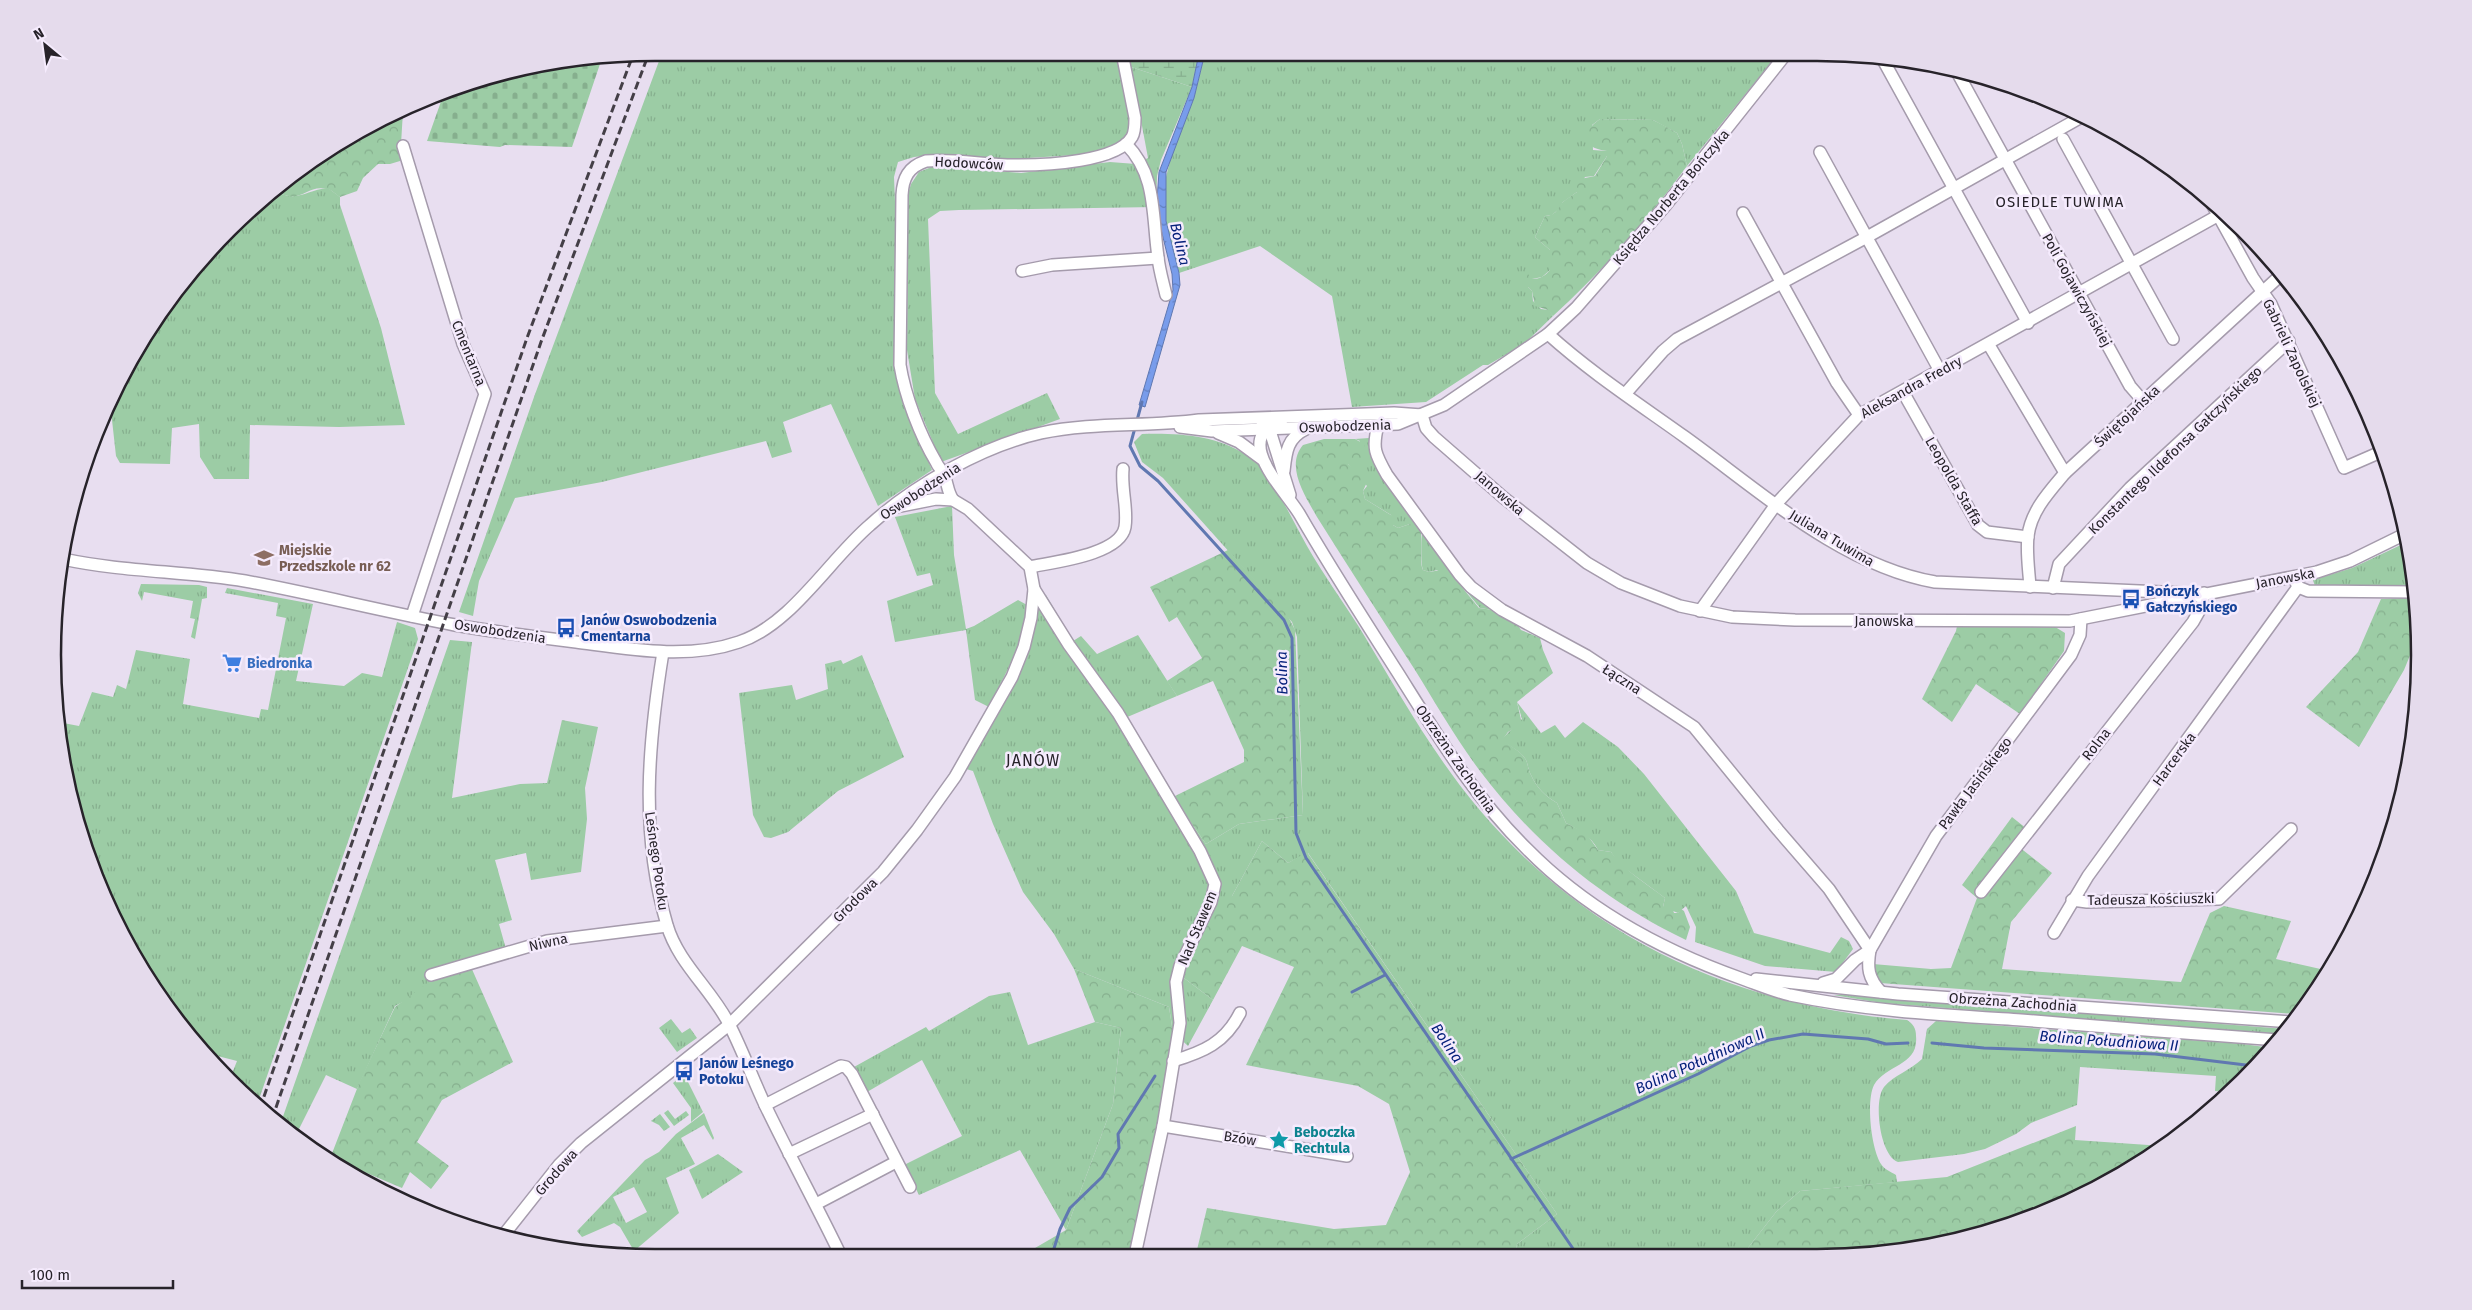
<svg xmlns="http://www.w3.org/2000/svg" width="2472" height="1310" viewBox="0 0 2472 1310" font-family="'Fira Sans',sans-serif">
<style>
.grass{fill:url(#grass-tufts);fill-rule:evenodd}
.forest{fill:url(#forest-crowns)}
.wetland{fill:url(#wetland-marsh)}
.cemetery{fill:url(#cemetery-stones)}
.water{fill:url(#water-ripples);stroke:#6078b1}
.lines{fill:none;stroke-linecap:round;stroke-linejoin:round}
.stream{stroke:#6078b1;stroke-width:3}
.minor-casing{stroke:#a59bac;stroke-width:14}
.minor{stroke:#fff;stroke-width:11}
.rail{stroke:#443f47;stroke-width:3;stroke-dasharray:8 4;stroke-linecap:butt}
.labels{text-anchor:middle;stroke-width:5;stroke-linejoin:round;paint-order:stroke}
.street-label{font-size:14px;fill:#27232a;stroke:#f5ebfd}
.education-label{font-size:14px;font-weight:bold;fill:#785e54;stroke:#f5ebfd;text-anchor:start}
.transit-label{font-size:14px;font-weight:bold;fill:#164399;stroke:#f5ebfd;text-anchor:start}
.shop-label{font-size:14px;font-weight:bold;fill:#366cbe;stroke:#f5ebfd;text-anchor:start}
.culture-label{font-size:14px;font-weight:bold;fill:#0d838f;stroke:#f5ebfd;text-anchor:start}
.neighbourhood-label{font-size:15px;letter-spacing:1px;fill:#27232a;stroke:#f5ebfd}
.water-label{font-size:15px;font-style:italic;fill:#06217b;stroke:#f5ebfd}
.quarter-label{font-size:16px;letter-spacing:1px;fill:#27232a;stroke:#f5ebfd}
.rim{fill:none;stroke:#27232a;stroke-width:2.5}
</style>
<defs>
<pattern id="grass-tufts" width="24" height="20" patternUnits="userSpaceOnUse" patternTransform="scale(1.25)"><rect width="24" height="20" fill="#9ccca5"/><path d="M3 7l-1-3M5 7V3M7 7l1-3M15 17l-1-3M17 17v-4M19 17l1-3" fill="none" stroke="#86af8e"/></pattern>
<pattern id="forest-crowns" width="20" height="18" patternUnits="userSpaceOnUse" patternTransform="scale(1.25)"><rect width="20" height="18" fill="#9ccca5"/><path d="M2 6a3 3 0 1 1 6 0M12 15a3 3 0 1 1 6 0" fill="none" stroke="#86af8e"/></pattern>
<pattern id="wetland-marsh" width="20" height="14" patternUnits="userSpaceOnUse" patternTransform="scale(1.25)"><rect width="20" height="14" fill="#9ccca5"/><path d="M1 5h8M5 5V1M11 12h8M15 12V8" fill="none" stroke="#86af8e"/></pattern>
<pattern id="cemetery-stones" width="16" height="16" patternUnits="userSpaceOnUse" patternTransform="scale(1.25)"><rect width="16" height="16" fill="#9ccca5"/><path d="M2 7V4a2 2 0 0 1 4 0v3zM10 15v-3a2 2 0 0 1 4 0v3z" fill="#86af8e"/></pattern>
<pattern id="water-ripples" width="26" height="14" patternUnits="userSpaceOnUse" patternTransform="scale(1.25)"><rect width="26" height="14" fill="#789ceb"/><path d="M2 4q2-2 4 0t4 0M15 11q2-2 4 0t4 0" fill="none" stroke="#627fbf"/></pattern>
</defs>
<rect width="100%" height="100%" fill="#e8def0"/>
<!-- grass -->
<g class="grass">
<polygon points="662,53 1118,53 1131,124 1126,135 1118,144 1092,154 998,160 941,154 914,157 898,162 894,177 898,274 895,339 919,439 932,470 878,506 831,404 783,422 792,452 772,458 766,441 602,482 515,498 479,581 473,616 459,612 534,397"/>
<polygon points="1205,53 1778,54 1687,166 1682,144 1677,133 1653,120 1600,119 1592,125 1593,150 1607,151 1607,156 1594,176 1585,177 1577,192 1563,202 1559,209 1552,215 1545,216 1535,237 1550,250 1550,270 1542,277 1532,279 1528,287 1532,291 1533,301 1541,309 1549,310 1553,316 1524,344 1488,365 1483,365 1426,402 1352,407 1332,296 1260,246 1179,273 1166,222 1165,181 1172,153 1194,98"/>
<polygon points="1131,67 1192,87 1161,160 1157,176 1156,207 959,210 940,211 928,219 935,393 958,434 1047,393 1060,419 941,462 915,399 907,350 908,194 911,184 919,172 934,166 1021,173 1110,162 1136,164 1148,158"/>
<path d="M328,188L340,197V205L381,328L405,425L339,427L250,425L249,479H214L200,457L199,424L172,428L170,464L120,463L116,456L110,402L154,321L202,258L274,190C297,204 305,190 328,188Z"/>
<path d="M1142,434C1178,433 1216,435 1246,455L1248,453C1274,479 1289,514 1307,546C1323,574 1342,600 1359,627C1396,688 1432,753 1478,808C1589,940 1737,1006 1907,1020C1913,1024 1916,1028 1916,1036C1919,1066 1886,1064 1874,1085C1866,1101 1871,1148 1881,1164C1884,1169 1891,1172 1896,1175L1897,1182L1800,1191L1776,1212L1744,1253H1516L1517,1244L1557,1214L1308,853L1288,863L1262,841L1232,896L1172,969L1213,1000L1188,1046L1173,1032L1169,1007L1074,969L1054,934L1023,892L993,824L973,771L966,769L1027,658L1037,600L1046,595L1073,641L1081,636L1097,654L1138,635L1177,696L1125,718L1173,797L1206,844L1239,824L1303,815L1297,637L1292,622L1163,478L1142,462L1134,442Z"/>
<path d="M1369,438V451L1378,469L1493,610L1480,608L1466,591L1437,570L1429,572L1423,570C1420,562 1422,543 1422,533L1410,524L1398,528L1393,525L1391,515L1365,499L1363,491L1367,486L1348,464L1347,461L1360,441L1355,439Z"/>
<polygon points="952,506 954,555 966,629 974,626 1018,600 1027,605 1019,647 989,707 975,700 966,630 895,642 887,601 933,585 930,573 917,576 895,517"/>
<polygon points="2405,543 2414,577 2415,587 2315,586 2313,580 2352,568"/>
<polygon points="141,584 199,585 207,587 207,598 202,599 195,639 191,637 195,619 190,618 193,601 144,592 142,601 138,593"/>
<polygon points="227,588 313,604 296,681 344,686 362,673 382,677 397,622 415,628 418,639 257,1105 229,1081 237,1061 206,1053 154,989 98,886 73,811 58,722 79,726 92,692 113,697 117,685 126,689 136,650 190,659 183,704 259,718 261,709 268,710 286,618 276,616 278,603 225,593"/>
<polygon points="450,640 472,642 452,798 520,784 547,783 562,720 598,727 585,788 587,819 581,872 531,880 526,853 495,860 512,920 499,924 506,949 395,1006 357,1089 326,1075 295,1137 280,1125"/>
<polygon points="862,655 904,757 838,791 788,832 771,838 764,837 753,815 739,693 792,685 796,700 828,689 825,664 841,660 843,664"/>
<path d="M1517,702L1541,733L1555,725L1565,738L1583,722L1618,747L1644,774L1736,891L1754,933L1830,953L1841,937L1849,941L1853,949L1836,972L1765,966L1695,942L1696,927L1686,906L1678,913L1663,907L1665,898L1619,864L1611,852L1598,850C1591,836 1579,830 1566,823L1557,803C1545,796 1537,788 1531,775C1528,770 1528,764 1526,760C1520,749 1508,747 1502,739L1522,719Z"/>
<polygon points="1010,992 1028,1045 1095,1022 1121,1028 1113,1104 1066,1230 1020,1150 919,1195 904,1165 962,1136 922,1060 867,1092 854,1067 926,1027 929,1031 989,996"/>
<polygon points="1833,995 1845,995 2286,1029 2282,1034 1882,1003"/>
<polygon points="671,1019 682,1033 690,1028 697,1038 677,1052 659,1028"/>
<path d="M1936,1021L2243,1044L2272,1048L2225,1092L2215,1091L2216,1076L2080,1067L2077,1105L2031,1123L2016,1134L1985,1149L1964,1154L1898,1162C1880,1156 1873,1101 1884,1087C1894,1075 1911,1070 1922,1059L1927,1029Z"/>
<polygon points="684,1074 703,1112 691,1122 691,1108 673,1083"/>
<polygon points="668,1110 675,1119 686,1111 689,1115 674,1126 664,1113"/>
<path d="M704,1113L714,1138L713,1140L704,1125L681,1138L695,1164L666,1178L679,1213L634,1251L620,1227L614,1223L582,1237L577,1231L645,1160L659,1152L676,1134ZM634,1187L647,1212L626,1223L613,1197Z"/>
<polygon points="660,1114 670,1127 664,1131 659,1125 651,1121"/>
<polygon points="718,1154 743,1172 702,1199 689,1170"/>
</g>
<!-- forest -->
<g class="forest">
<path d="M403,111L400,161L390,164H378L363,178L357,191L340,197C336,195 331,189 327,189C305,184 302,207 274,190C311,156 357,132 403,111Z"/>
<path d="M1600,119L1653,120L1663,125L1677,133L1682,144L1687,166C1647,221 1603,270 1553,316L1548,310L1535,306L1532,291L1522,281V276L1528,274L1532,279C1540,279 1545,276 1550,270V250L1535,237L1545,216C1557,215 1557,209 1563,202C1567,198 1573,195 1577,192L1576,184L1580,179L1595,176L1607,156V151C1581,148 1580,133 1600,119Z"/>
<path d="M1355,439L1364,444L1366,456L1361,460L1348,461V464L1354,469H1361L1368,480L1363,491L1365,499L1394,517L1393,525L1398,528L1410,524L1419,526C1425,541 1418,559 1423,570L1429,572L1447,569L1479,608L1493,610L1517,624L1521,630L1540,638L1543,650L1553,673L1517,702L1522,724L1508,732L1503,739C1509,747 1520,749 1526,760C1528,764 1528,770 1531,775C1537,788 1545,796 1557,803L1566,823L1586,833L1598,850L1611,852C1626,872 1647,884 1665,898L1663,907L1671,904L1674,913H1678L1681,909L1684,911L1690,927L1686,940C1604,901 1535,844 1480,771C1456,739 1436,704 1415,670C1382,619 1349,568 1317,517C1305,496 1285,466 1303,445L1324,439Z"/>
<polygon points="1228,550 1288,616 1295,630 1303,815 1239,824 1206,844 1173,797 1244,762 1244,750 1213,681 1177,696 1167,681 1202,658 1177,617 1169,622 1150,587"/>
<polygon points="2415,598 2416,641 2404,670 2359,747 2306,707 2358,652 2381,599"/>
<polygon points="2052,625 2065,633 2064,651 2020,714 1976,684 1952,722 1922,699 1956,631 1957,626"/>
<polygon points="2012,817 2027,829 2014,843 2052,873 2011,922 2002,969 2181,982 2210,913 2224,906 2291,921 2276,959 2325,970 2296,1014 1880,983 1873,964 1931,969 1951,968 1977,898 1962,885"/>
<polygon points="1262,841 1288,863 1307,852 1557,1214 1517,1244 1516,1253 1196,1254 1207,1208 1334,1229 1386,1225 1410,1172 1389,1104 1358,1086 1246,1065 1294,967 1242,946 1213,1000 1172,969 1204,900 1232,896"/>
<polygon points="471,967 513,1062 442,1100 417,1142 449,1166 431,1189 410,1172 402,1188 362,1171 358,1177 337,1163 331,1156 360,1081 395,1007 433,979"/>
<polygon points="1074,969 1169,1007 1178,1065 1139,1255 1023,1255 1066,1230 1113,1104 1121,1028 1095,1022"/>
<polygon points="2076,1126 2075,1140 2163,1146 2152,1156 2047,1212 1896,1252 1744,1253 1776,1212 1800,1191 1947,1177"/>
</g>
<!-- wetland -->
<polygon class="wetland" points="1128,53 1199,53 1192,87 1131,67"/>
<!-- cemetery -->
<path class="cemetery" d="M602,58L572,147L505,145L500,147L427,141L444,93C493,70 548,63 602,58Z"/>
<!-- water -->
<polygon class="water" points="1199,53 1205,53 1194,98 1166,172 1166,221 1179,273 1180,285 1145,407 1139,405 1173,290 1172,274 1159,221 1157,200 1159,172 1192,87"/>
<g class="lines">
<!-- stream -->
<g class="stream">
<polyline points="1142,402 1130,446 1140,466 1158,481 1284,620 1292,638 1296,833 1306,858 1576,1253"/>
<polyline points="1352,992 1385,975"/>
<polyline points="1932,1043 1984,1048 2155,1054 2254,1066"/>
<polyline points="1511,1159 1698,1074 1751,1046 1769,1040 1803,1034 1868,1039 1886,1044 1908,1043"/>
<polyline points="1052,1255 1060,1229 1070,1208 1102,1177 1119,1148 1118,1134 1155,1076"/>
</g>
<defs>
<g id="minor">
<polyline points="1882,58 2028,323"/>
<polyline points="1956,70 2130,386 2143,401"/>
<polyline points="2063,139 2173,339"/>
<path d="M1126,144C1157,175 1152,216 1158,257C1159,269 1163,282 1166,295"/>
<polyline points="403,146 463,344 485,394 412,616"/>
<polyline points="1820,152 1940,371"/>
<polyline points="2212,204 2253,278 2271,304 2344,468 2383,451"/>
<polyline points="1743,213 1837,383 1859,415"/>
<polyline points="1022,271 1052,265 1158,258"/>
<path d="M1548,334C1590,372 1639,404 1685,437C1760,491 1842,566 1935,582L2185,593"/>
<polyline points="1989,345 2065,473"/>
<polyline points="1903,392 1978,525 1987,532 2028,537"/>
<polyline points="1625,394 1663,351 1677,339 1867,237 2085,115"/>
<polyline points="1422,415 1426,428 1434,437 1504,498 1587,563 1621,583 1680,606 1732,617 1795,620 2070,621 2317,572 2350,561 2405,534"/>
<path d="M1282,420C1230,439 1284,488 1300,515C1331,569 1365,621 1398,673C1437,735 1474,797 1527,849C1586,909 1661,950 1740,978C1757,984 1773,991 1790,995C1866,1011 1944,1015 2021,1020C2107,1027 2192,1034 2278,1040"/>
<polyline points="1262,425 1271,434 1290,495"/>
<path d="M1378,425C1372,448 1375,454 1387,475L1460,575L1471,587L1502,610L1587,656L1694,727L1778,830L1829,889L1870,950"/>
<polyline points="1180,427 1212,431 1398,424 1444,405 1548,334 1576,308 1666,205 1786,54"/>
<polyline points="1218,433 1239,442 1262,459"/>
<path d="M1284,471C1286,452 1287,438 1306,429"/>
<path d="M953,500C947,491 948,484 944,475C942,470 938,467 936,462C920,435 905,396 900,365L902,195C903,178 908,167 926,161C956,158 988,166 1019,165C1046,165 1117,162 1132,137C1135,132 1135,125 1135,118L1122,53"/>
<path d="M63,559C123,572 185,571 245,581C315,594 385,612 455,625C495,632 535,637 576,642C629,649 687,660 739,642C791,625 829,560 870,525C914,485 983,446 1041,433C1093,422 1147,427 1199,420L1394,413L1422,415"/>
<path d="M1030,567C1053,562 1120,555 1125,527C1128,509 1121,489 1123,469"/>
<polyline points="2295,580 2298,587 2308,591 2415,592"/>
<path d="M2030,587C2029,571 2026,552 2028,536C2031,511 2049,492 2065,473L2282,274"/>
<polyline points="2053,588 2059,564 2130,488 2289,341"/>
<polyline points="1034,589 1069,645 1118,713 1200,851 1215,884 1211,902 1180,966 1176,982 1180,1023 1163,1126 1135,1255"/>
<polyline points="1700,611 1777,503 1859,415 2219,215"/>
<path d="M663,652C648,745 640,833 667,925C678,963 712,990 729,1024C743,1051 753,1080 766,1107C790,1157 817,1206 841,1256"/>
<polyline points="1981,892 2193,622 2202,606 2204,593"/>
<polyline points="2072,900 2087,902 2219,899 2291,829"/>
<polyline points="2054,933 2088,876 2298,587"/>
<path d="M1870,950C1867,968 1868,978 1881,992"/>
<polyline points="431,975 547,941 667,926"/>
<polyline points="1756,979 1898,994 2290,1022"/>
<polyline points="1823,983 1836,979 1855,960 1870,950 1936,836 2071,655 2080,635 2081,619"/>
<path d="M1173,1061C1203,1052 1225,1043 1240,1013"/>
<polyline points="765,1105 841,1066 846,1067 852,1074 910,1187"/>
<polyline points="1163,1126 1347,1156"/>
<polyline points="789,1154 873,1114"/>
<polyline points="816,1204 896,1162"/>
<polyline points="502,1237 559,1165 581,1143 730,1024 883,872 917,830 955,777 1012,677 1024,647 1031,618 1034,589 1030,567 968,509 953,500 936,499 896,507"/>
</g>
</defs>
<!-- minor casing -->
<use href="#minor" class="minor-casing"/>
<!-- minor -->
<use href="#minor" class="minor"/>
<!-- rail -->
<g class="rail">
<polyline points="260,1108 527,338 633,55"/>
<polyline points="272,1119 541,342 649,53"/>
</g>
</g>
<!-- icons -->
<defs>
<symbol id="school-bare" viewBox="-9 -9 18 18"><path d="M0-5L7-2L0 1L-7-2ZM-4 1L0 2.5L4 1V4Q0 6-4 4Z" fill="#8d6e63" stroke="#f5ebfd" stroke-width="2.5" paint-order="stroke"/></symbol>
<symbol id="bus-bare" viewBox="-9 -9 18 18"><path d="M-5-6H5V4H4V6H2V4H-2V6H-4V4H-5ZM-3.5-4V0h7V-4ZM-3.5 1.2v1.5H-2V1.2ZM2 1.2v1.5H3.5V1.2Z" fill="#1a4fb4" stroke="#f5ebfd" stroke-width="2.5" paint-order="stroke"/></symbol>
<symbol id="supermarket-bare" viewBox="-9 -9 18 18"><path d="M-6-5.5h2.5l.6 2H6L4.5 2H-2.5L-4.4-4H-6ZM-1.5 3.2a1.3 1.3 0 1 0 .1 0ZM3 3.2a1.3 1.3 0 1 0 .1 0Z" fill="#3f7fe0" stroke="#f5ebfd" stroke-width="2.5" paint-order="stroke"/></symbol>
<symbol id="sight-bare" viewBox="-9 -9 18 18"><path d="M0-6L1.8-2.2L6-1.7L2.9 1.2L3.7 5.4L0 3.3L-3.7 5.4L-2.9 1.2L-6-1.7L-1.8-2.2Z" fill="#0f9aa8" stroke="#f5ebfd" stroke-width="2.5" paint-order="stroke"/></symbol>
</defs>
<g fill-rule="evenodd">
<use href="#school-bare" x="250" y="544" width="28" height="28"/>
<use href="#bus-bare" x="2117" y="585" width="28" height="28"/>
<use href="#bus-bare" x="552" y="614" width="28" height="28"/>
<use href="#supermarket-bare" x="218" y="649" width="28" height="28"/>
<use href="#bus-bare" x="670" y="1057" width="28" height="28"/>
<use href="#sight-bare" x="1265" y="1126" width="28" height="28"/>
</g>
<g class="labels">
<!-- street labels -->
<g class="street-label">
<text transform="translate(969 163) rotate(3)" y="5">Hodowców</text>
<text transform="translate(1671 197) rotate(-50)" y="5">Księdza Norberta Bończyka</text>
<text transform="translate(2077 290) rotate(61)" y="5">Poli Gojawiczyńskiej</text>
<text transform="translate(469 353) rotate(68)" y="5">Cmentarna</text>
<text transform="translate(2292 353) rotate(65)" y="5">Gabrieli Zapolskiej</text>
<text transform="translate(1911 387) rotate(-29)" y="5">Aleksandra Fredry</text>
<text transform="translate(2127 416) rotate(-43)" y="5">Świętojańska</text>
<text transform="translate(1345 426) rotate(-2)" y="5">Oswobodzenia</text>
<text transform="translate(2175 450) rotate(-44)" y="5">Konstantego Ildefonsa Gałczyńskiego</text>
<text transform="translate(1954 481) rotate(60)" y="5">Leopolda Staffa</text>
<text transform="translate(920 491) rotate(-33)" y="5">Oswobodzenia</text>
<text transform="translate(1500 493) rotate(41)" y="5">Janowska</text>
<text transform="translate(1832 538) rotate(31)" y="5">Juliana Tuwima</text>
<text transform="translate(2285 578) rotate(-11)" y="5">Janowska</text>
<text x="1884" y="626">Janowska</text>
<text transform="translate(500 631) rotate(9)" y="5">Oswobodzenia</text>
<text transform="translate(1622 679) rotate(33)" y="5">Łączna</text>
<text transform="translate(2096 744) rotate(-52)" y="5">Rolna</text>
<text transform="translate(1456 759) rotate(55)" y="5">Obrzeżna Zachodnia</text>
<text transform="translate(2174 759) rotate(-54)" y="5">Harcerska</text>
<text transform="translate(1975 783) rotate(-53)" y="5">Pawła Jasińskiego</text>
<text transform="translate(657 861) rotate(82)" y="5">Leśnego Potoku</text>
<text transform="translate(2151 899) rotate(-1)" y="5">Tadeusza Kościuszki</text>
<text transform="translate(855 900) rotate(-45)" y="5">Grodowa</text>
<text transform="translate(1197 928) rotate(-67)" y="5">Nad Stawem</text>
<text transform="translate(548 942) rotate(-13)" y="5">Niwna</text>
<text transform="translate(2013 1002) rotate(4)" y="5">Obrzeżna Zachodnia</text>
<text transform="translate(1240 1138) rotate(9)" y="5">Bzów</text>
<text transform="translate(556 1172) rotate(-49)" y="5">Grodowa</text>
</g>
<!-- education labels -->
<g class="education-label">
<text x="279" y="555">Miejskie<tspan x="279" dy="16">Przedszkole nr 62</tspan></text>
</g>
<!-- transit labels -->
<g class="transit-label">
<text x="2146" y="596">Bończyk<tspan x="2146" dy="16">Gałczyńskiego</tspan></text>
<text x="581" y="625">Janów Oswobodzenia<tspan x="581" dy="16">Cmentarna</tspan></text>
<text x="699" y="1068">Janów Leśnego<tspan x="699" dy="16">Potoku</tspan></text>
</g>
<!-- shop labels -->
<g class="shop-label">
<text x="247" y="668">Biedronka</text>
</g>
<!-- culture labels -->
<g class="culture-label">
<text x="1294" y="1137">Beboczka<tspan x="1294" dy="16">Rechtula</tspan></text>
</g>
<!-- neighbourhood labels -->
<g class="neighbourhood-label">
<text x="2060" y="207">OSIEDLE TUWIMA</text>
</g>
<!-- water labels -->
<g class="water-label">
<text transform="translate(1180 244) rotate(76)" y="5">Bolina</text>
<text transform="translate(1282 673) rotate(-91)" y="5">Bolina</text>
<text transform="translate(2109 1041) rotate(4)" y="5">Bolina Południowa II</text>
<text transform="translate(1447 1043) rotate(56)" y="5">Bolina</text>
<text transform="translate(1700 1061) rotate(-24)" y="5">Bolina Południowa II</text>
</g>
<!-- quarter labels -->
<g class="quarter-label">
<text x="1033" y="766">JANÓW</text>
</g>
</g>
<!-- crop -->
<path d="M0 0H2472V1310H0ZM655 61H1817A594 594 0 0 1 2411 655V655A594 594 0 0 1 1817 1249H655A594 594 0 0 1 61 655V655A594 594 0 0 1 655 61Z" fill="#e5dbec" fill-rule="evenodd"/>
<path class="rim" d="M655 61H1817A594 594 0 0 1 2411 655V655A594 594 0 0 1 1817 1249H655A594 594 0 0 1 61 655V655A594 594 0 0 1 655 61Z"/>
<!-- north arrow -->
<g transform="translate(45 45) rotate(331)" stroke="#f5ebfd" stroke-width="4" paint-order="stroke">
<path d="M0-4L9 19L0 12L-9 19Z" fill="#27232a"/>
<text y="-8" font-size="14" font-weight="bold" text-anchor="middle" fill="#27232a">N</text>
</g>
<!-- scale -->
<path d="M22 1280v8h151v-8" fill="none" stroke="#27232a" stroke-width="2.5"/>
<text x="30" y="1280" font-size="15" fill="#27232a" stroke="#f5ebfd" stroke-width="4" paint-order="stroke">100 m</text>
</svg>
